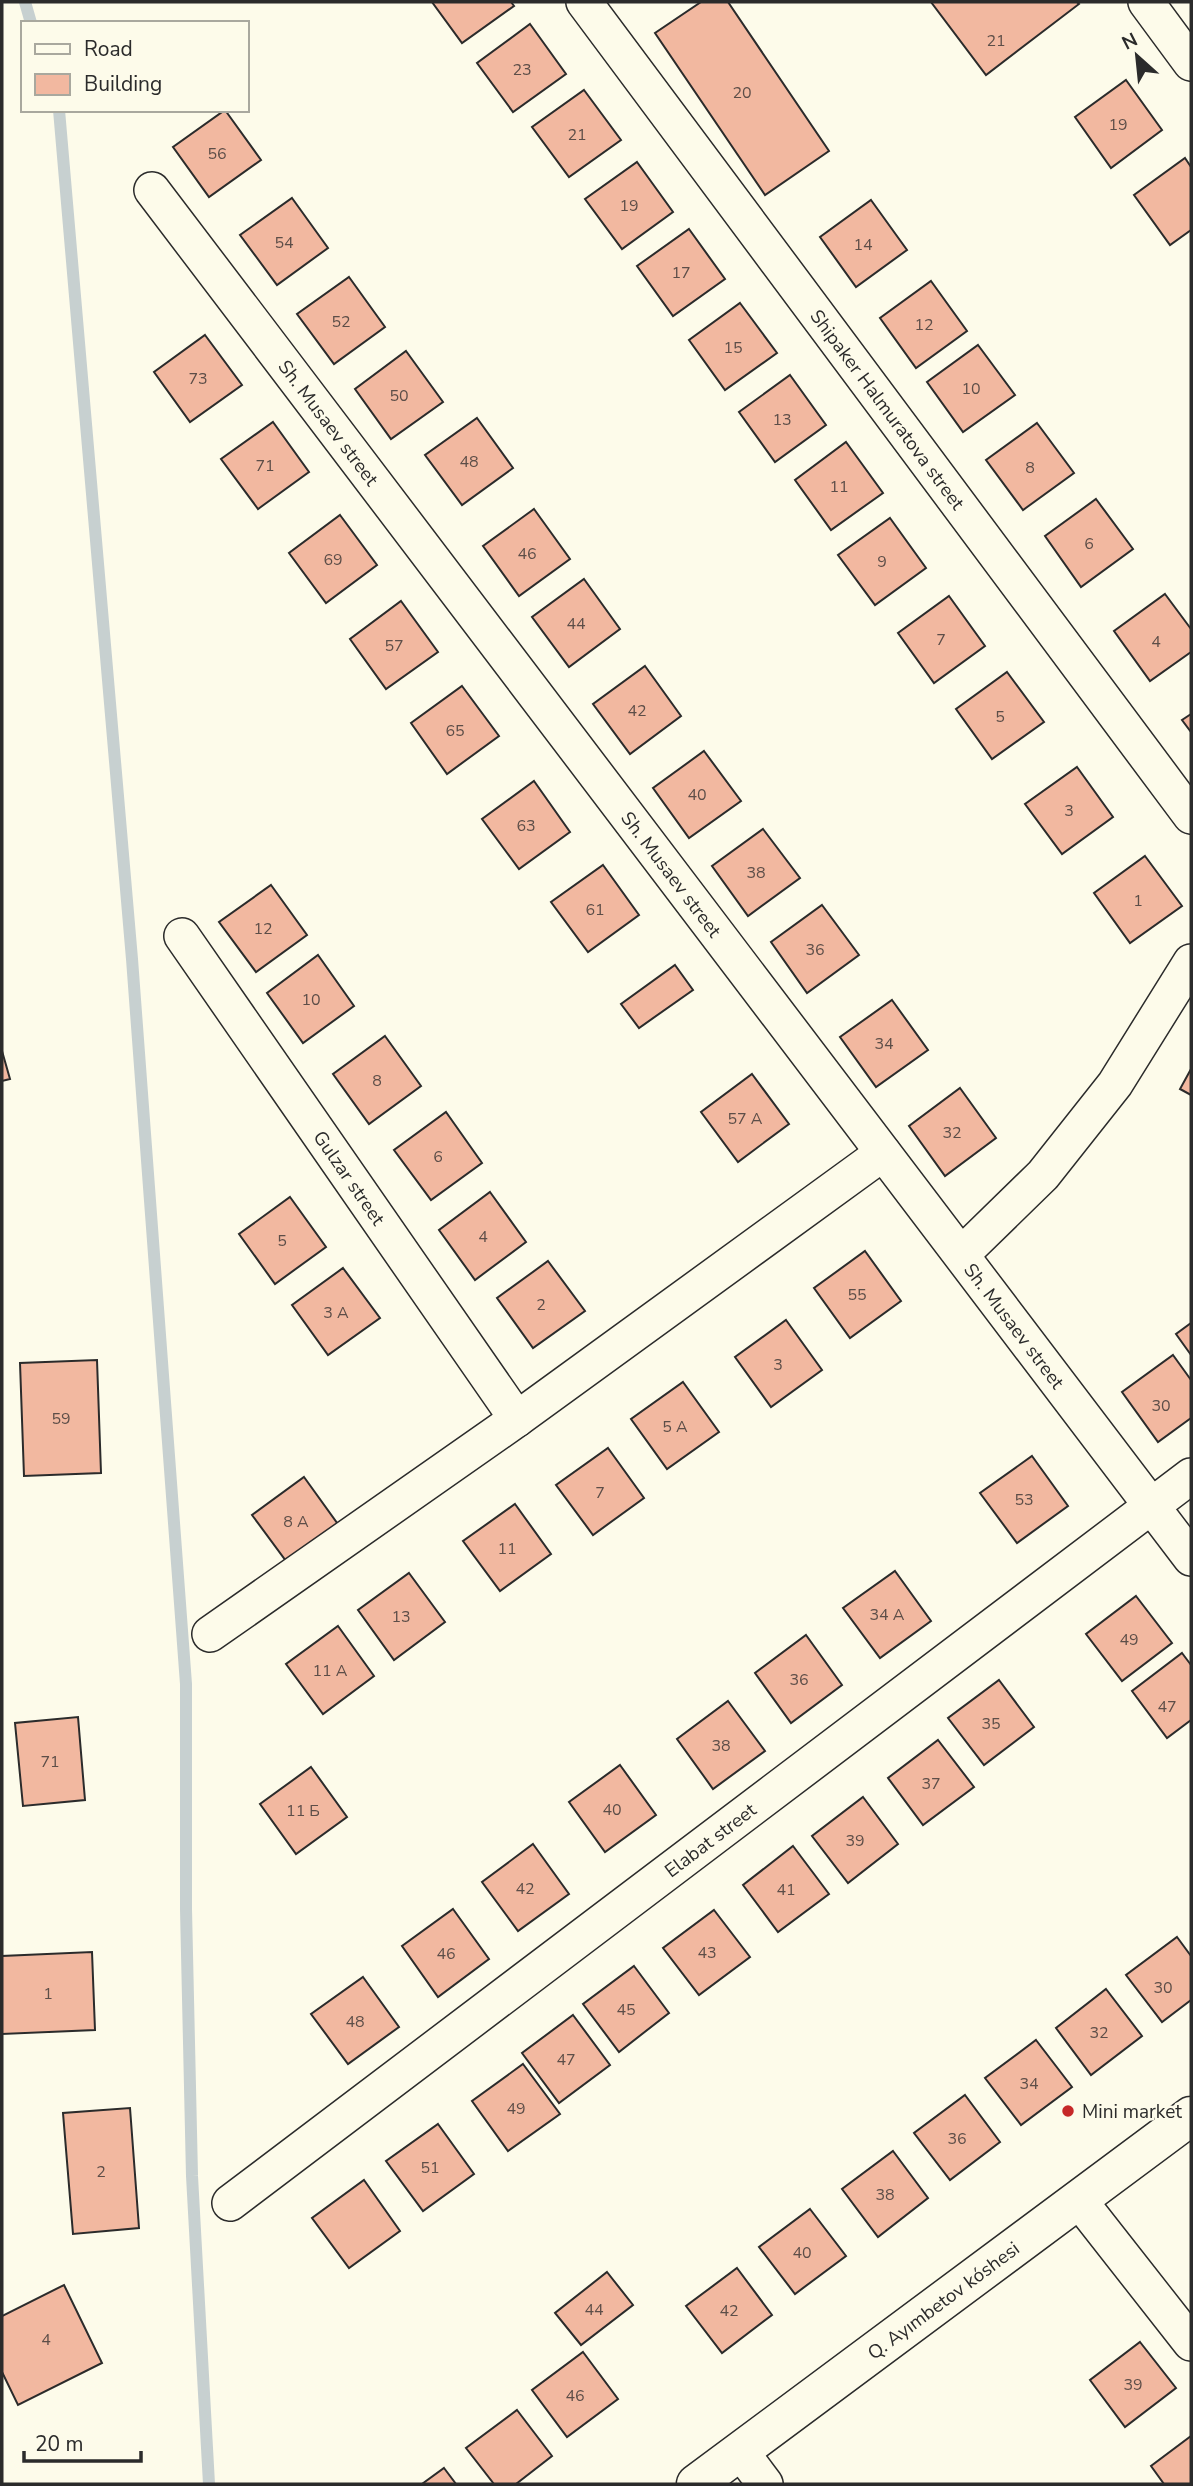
<svg xmlns="http://www.w3.org/2000/svg" width="1193" height="2486" viewBox="0 0 1193 2486" font-family="'Nunito Sans',sans-serif">
<style>
.lines{fill:none;stroke-linecap:round;stroke-linejoin:round}
.stream{stroke:#c7d0d0;stroke-width:12}
.building{fill:#f2b8a0;stroke:#2b2b2b;stroke-width:2}
.street-casing{stroke:#2b2b2b;stroke-width:38}
.secondary-casing{stroke:#2b2b2b;stroke-width:41}
.street{stroke:#fdfbea;stroke-width:35}
.secondary{stroke:#fdfbea;stroke-width:38}
.poi-dot{fill:#c62828;stroke:#fdfbea;stroke-width:2.5}
.labels{text-anchor:middle;stroke-width:5;stroke-linejoin:round;paint-order:stroke}
.number-label{font-size:16px;fill:#5d4e48}
.street-label{font-size:19px;fill:#2b2b2b;stroke:#fdfbea}
.poi-label{font-size:19px;fill:#2b2b2b;stroke:#fdfbea;text-anchor:start}
</style>
<rect width="100%" height="100%" fill="#fdfbea"/>
<g class="lines">
<!-- stream -->
<g class="stream">
<polyline points="25,2 31,23"/>
<polyline points="59,110 132,959 186,1684 186,1909 192,2176 209,2484"/>
</g>
</g>
<!-- building -->
<g class="building">
<polygon points="432,2 511,2 514,6 462,43"/>
<polygon points="701,2 728,2 829,151 765,195 655,33"/>
<polygon points="931,2 1077,2 1079,4 986,75"/>
<polygon points="530,24 566,74 513,112 477,63"/>
<polygon points="1126,80 1162,130 1111,168 1075,117"/>
<polygon points="584,90 621,140 569,177 532,127"/>
<polygon points="225,110 261,160 209,197 173,147"/>
<polygon points="1185,158 1191,167 1191,230 1170,245 1134,195"/>
<polygon points="637,162 673,212 622,249 585,199"/>
<polygon points="292,198 328,248 277,285 240,235"/>
<polygon points="871,200 907,250 856,287 820,237"/>
<polygon points="689,229 725,279 673,316 637,266"/>
<polygon points="349,277 385,327 334,364 297,314"/>
<polygon points="931,281 967,331 916,368 880,318"/>
<polygon points="740,303 777,353 725,390 689,340"/>
<polygon points="205,335 242,385 190,422 154,372"/>
<polygon points="978,345 1015,395 963,432 927,382"/>
<polygon points="406,351 443,402 391,439 355,389"/>
<polygon points="790,375 826,425 775,462 739,412"/>
<polygon points="477,418 513,468 462,505 425,455"/>
<polygon points="273,422 309,472 258,509 221,459"/>
<polygon points="1037,423 1074,473 1023,510 986,460"/>
<polygon points="846,442 883,493 831,530 795,480"/>
<polygon points="1096,499 1133,549 1081,587 1045,536"/>
<polygon points="534,509 570,559 519,596 483,546"/>
<polygon points="340,515 377,565 326,603 289,553"/>
<polygon points="890,518 926,568 875,605 838,555"/>
<polygon points="584,579 620,629 569,667 532,617"/>
<polygon points="1165,594 1191,629 1191,652 1150,681 1114,631"/>
<polygon points="949,596 985,646 934,683 898,633"/>
<polygon points="401,601 438,652 386,689 350,639"/>
<polygon points="645,666 681,716 630,754 593,704"/>
<polygon points="1007,672 1044,722 992,759 956,709"/>
<polygon points="462,686 499,736 447,774 411,723"/>
<polygon points="1191,714 1191,732 1182,720"/>
<polygon points="704,751 741,801 689,838 653,788"/>
<polygon points="1077,767 1113,817 1062,854 1025,804"/>
<polygon points="534,781 570,832 519,869 482,819"/>
<polygon points="763,829 800,878 748,916 712,866"/>
<polygon points="1145,856 1182,906 1130,943 1094,893"/>
<polygon points="603,865 639,915 588,952 551,902"/>
<polygon points="271,885 307,935 256,972 219,922"/>
<polygon points="822,905 859,955 807,993 771,942"/>
<polygon points="318,955 354,1006 303,1043 267,993"/>
<polygon points="675,965 693,990 639,1028 621,1004"/>
<polygon points="892,1000 928,1050 876,1087 840,1037"/>
<polygon points="385,1036 421,1086 369,1124 333,1074"/>
<polygon points="2,1051 10,1079 2,1081"/>
<polygon points="1191,1069 1191,1095 1180,1089"/>
<polygon points="752,1074 789,1124 738,1162 701,1112"/>
<polygon points="960,1088 996,1138 945,1176 909,1126"/>
<polygon points="446,1112 482,1163 431,1200 394,1150"/>
<polygon points="490,1192 526,1242 475,1280 439,1230"/>
<polygon points="290,1197 326,1247 275,1284 239,1234"/>
<polygon points="865,1251 901,1301 850,1338 814,1288"/>
<polygon points="548,1261 585,1311 533,1348 497,1298"/>
<polygon points="343,1268 380,1318 328,1355 292,1305"/>
<polygon points="786,1320 822,1370 771,1407 735,1357"/>
<polygon points="1191,1323 1191,1355 1176,1334"/>
<polygon points="1173,1355 1191,1380 1191,1418 1158,1442 1122,1392"/>
<polygon points="97,1360 101,1473 24,1476 20,1363"/>
<polygon points="683,1382 719,1432 667,1469 631,1419"/>
<polygon points="608,1448 644,1498 593,1535 556,1485"/>
<polygon points="1032,1456 1068,1506 1017,1543 980,1493"/>
<polygon points="304,1477 340,1527 289,1565 252,1515"/>
<polygon points="515,1504 551,1554 500,1591 463,1541"/>
<polygon points="895,1571 931,1621 880,1658 843,1608"/>
<polygon points="409,1573 445,1622 394,1660 358,1610"/>
<polygon points="1136,1596 1172,1643 1122,1681 1086,1634"/>
<polygon points="338,1626 374,1676 323,1714 286,1664"/>
<polygon points="806,1635 842,1685 791,1723 755,1673"/>
<polygon points="1182,1653 1191,1665 1191,1720 1167,1738 1132,1691"/>
<polygon points="999,1680 1034,1727 984,1765 948,1718"/>
<polygon points="728,1701 765,1751 713,1789 677,1739"/>
<polygon points="78,1717 85,1800 23,1806 15,1723"/>
<polygon points="938,1740 974,1787 923,1825 888,1778"/>
<polygon points="620,1765 656,1815 605,1852 569,1802"/>
<polygon points="311,1767 347,1817 296,1854 260,1804"/>
<polygon points="863,1797 898,1844 848,1883 812,1836"/>
<polygon points="533,1844 569,1894 518,1931 482,1882"/>
<polygon points="793,1846 829,1894 778,1932 743,1885"/>
<polygon points="453,1909 489,1959 438,1997 402,1946"/>
<polygon points="714,1910 750,1957 699,1995 663,1948"/>
<polygon points="1177,1937 1191,1956 1191,2000 1162,2022 1126,1975"/>
<polygon points="92,1952 95,2030 2,2034 2,1956"/>
<polygon points="634,1966 669,2013 619,2052 583,2004"/>
<polygon points="363,1977 399,2027 348,2064 311,2014"/>
<polygon points="1106,1989 1142,2036 1091,2075 1056,2028"/>
<polygon points="573,2015 610,2065 559,2103 522,2053"/>
<polygon points="1036,2040 1072,2087 1021,2125 985,2078"/>
<polygon points="523,2064 560,2114 508,2151 472,2101"/>
<polygon points="965,2095 1000,2142 950,2180 914,2133"/>
<polygon points="130,2108 139,2228 73,2234 63,2113"/>
<polygon points="438,2124 474,2174 423,2211 386,2161"/>
<polygon points="893,2151 928,2198 878,2237 842,2189"/>
<polygon points="364,2180 400,2231 349,2268 312,2218"/>
<polygon points="810,2209 846,2256 795,2294 759,2247"/>
<polygon points="737,2268 772,2315 722,2353 686,2306"/>
<polygon points="607,2272 633,2305 581,2345 555,2313"/>
<polygon points="64,2285 102,2363 18,2405 2,2372 2,2316"/>
<polygon points="1140,2342 1176,2388 1125,2427 1090,2380"/>
<polygon points="583,2352 618,2399 567,2437 532,2390"/>
<polygon points="517,2410 552,2456 516,2484 494,2484 466,2448"/>
<polygon points="1191,2436 1191,2484 1164,2484 1151,2466"/>
<polygon points="444,2468 456,2484 422,2484"/>
</g>
<g class="lines">
<defs>
<g id="street">
<path id="s1" d="M584,2L1191,816"/>
<polyline points="1146,2 1191,63"/>
<path id="s2" d="M152,190L1191,1558"/>
<path id="s3" d="M182,936L517,1419"/>
<polyline points="962,1254 1043,1175 1115,1084 1191,962"/>
<polyline points="210,1634 517,1419 883,1153"/>
<polyline points="1078,2199 1191,2343"/>
<path id="s4" d="M230,2203L1191,1476"/>
<polyline points="741,2452 765,2484"/>
</g>
<g id="secondary">
<path id="s5" d="M696,2484L1191,2116"/>
</g>
</defs>
<!-- street casing -->
<use href="#street" class="street-casing"/>
<!-- secondary casing -->
<use href="#secondary" class="secondary-casing"/>
<!-- street -->
<use href="#street" class="street"/>
<!-- secondary -->
<use href="#secondary" class="secondary"/>
</g>
<!-- markers -->
<circle class="poi-dot" cx="1068" cy="2111" r="7"/>
<g class="labels">
<!-- number labels -->
<g class="number-label">
<text x="996" y="46">21</text>
<text x="522" y="75">23</text>
<text x="742" y="98">20</text>
<text x="1118" y="130">19</text>
<text x="577" y="140">21</text>
<text x="217" y="159">56</text>
<text x="629" y="211">19</text>
<text x="284" y="248">54</text>
<text x="863" y="250">14</text>
<text x="681" y="278">17</text>
<text x="341" y="327">52</text>
<text x="924" y="330">12</text>
<text x="733" y="353">15</text>
<text x="198" y="384">73</text>
<text x="971" y="394">10</text>
<text x="399" y="401">50</text>
<text x="782" y="425">13</text>
<text x="469" y="467">48</text>
<text x="265" y="471">71</text>
<text x="1030" y="473">8</text>
<text x="839" y="492">11</text>
<text x="1089" y="549">6</text>
<text x="527" y="559">46</text>
<text x="333" y="565">69</text>
<text x="882" y="567">9</text>
<text x="576" y="629">44</text>
<text x="941" y="645">7</text>
<text x="1156" y="647">4</text>
<text x="394" y="651">57</text>
<text x="637" y="716">42</text>
<text x="1000" y="722">5</text>
<text x="455" y="736">65</text>
<text x="697" y="800">40</text>
<text x="1069" y="816">3</text>
<text x="526" y="831">63</text>
<text x="756" y="878">38</text>
<text x="1138" y="906">1</text>
<text x="595" y="915">61</text>
<text x="263" y="934">12</text>
<text x="815" y="955">36</text>
<text x="311" y="1005">10</text>
<text x="884" y="1049">34</text>
<text x="377" y="1086">8</text>
<text x="745" y="1124">57 А</text>
<text x="952" y="1138">32</text>
<text x="438" y="1162">6</text>
<text x="483" y="1242">4</text>
<text x="282" y="1246">5</text>
<text x="857" y="1300">55</text>
<text x="541" y="1310">2</text>
<text x="336" y="1318">3 А</text>
<text x="778" y="1370">3</text>
<text x="1161" y="1411">30</text>
<text x="61" y="1424">59</text>
<text x="675" y="1432">5 А</text>
<text x="600" y="1498">7</text>
<text x="1024" y="1505">53</text>
<text x="296" y="1527">8 А</text>
<text x="507" y="1554">11</text>
<text x="887" y="1620">34 А</text>
<text x="401" y="1622">13</text>
<text x="1129" y="1645">49</text>
<text x="330" y="1676">11 А</text>
<text x="799" y="1685">36</text>
<text x="1167" y="1712">47</text>
<text x="991" y="1729">35</text>
<text x="721" y="1751">38</text>
<text x="50" y="1767">71</text>
<text x="931" y="1789">37</text>
<text x="612" y="1815">40</text>
<text x="303" y="1816">11 Б</text>
<text x="855" y="1846">39</text>
<text x="525" y="1894">42</text>
<text x="786" y="1895">41</text>
<text x="707" y="1958">43</text>
<text x="446" y="1959">46</text>
<text x="1163" y="1993">30</text>
<text x="48" y="1999">1</text>
<text x="626" y="2015">45</text>
<text x="355" y="2027">48</text>
<text x="1099" y="2038">32</text>
<text x="566" y="2065">47</text>
<text x="1029" y="2089">34</text>
<text x="516" y="2114">49</text>
<text x="957" y="2144">36</text>
<text x="430" y="2173">51</text>
<text x="101" y="2177">2</text>
<text x="885" y="2200">38</text>
<text x="802" y="2258">40</text>
<text x="594" y="2315">44</text>
<text x="729" y="2316">42</text>
<text x="46" y="2345">4</text>
<text x="1133" y="2390">39</text>
<text x="575" y="2401">46</text>
</g>
<!-- street labels -->
<g class="street-label">
<text dy="7" stroke="none"><textPath href="#s1" startOffset="508">Shipaker Halmuratova street</textPath></text>
<text dy="7" stroke="none"><textPath href="#s2" startOffset="292">Sh. Musaev street</textPath></text>
<text dy="7" stroke="none"><textPath href="#s2" startOffset="859">Sh. Musaev street</textPath></text>
<text dy="7" stroke="none"><textPath href="#s3" startOffset="294">Gulzar street</textPath></text>
<text dy="7" stroke="none"><textPath href="#s2" startOffset="1426">Sh. Musaev street</textPath></text>
<text dy="7" stroke="none"><textPath href="#s4" startOffset="602">Elabat street</textPath></text>
<text dy="7" stroke="none"><textPath href="#s5" startOffset="308">Q. Ayımbetov kóshesi</textPath></text>
</g>
<!-- poi labels -->
<g class="poi-label">
<text x="1082" y="2118">Mini market</text>
</g>
</g>
<!-- border -->
<rect width="1193" height="2486" fill="none" stroke="#2b2b2b" stroke-width="7"/>
<!-- legend -->
<rect x="21" y="21" width="228" height="91" fill="#fdfbea" stroke="#a9a89e" stroke-width="2"/>
<rect x="35" y="44" width="35" height="10" fill="#fdfbea" stroke="#a9a89e" stroke-width="2"/>
<text x="84" y="56" font-size="21" fill="#2b2b2b">Road</text>
<rect x="35" y="74" width="35" height="21" fill="#f2b8a0" stroke="#a9a89e" stroke-width="2"/>
<text x="84" y="91" font-size="21" fill="#2b2b2b">Building</text>
<!-- north arrow -->
<g transform="translate(1137 56) rotate(333)" stroke="#fdfbea" stroke-width="5" paint-order="stroke">
<path d="M0-5L12 26L0 18L-12 26Z" fill="#2b2b2b"/>
<text y="-10" font-size="19" font-weight="bold" text-anchor="middle" fill="#2b2b2b">N</text>
</g>
<!-- scale -->
<path d="M24 2451v10h117v-10" fill="none" stroke="#2b2b2b" stroke-width="3.5"/>
<text x="35" y="2451" font-size="21" fill="#2b2b2b" stroke="#fdfbea" stroke-width="5" paint-order="stroke">20 m</text>
</svg>
